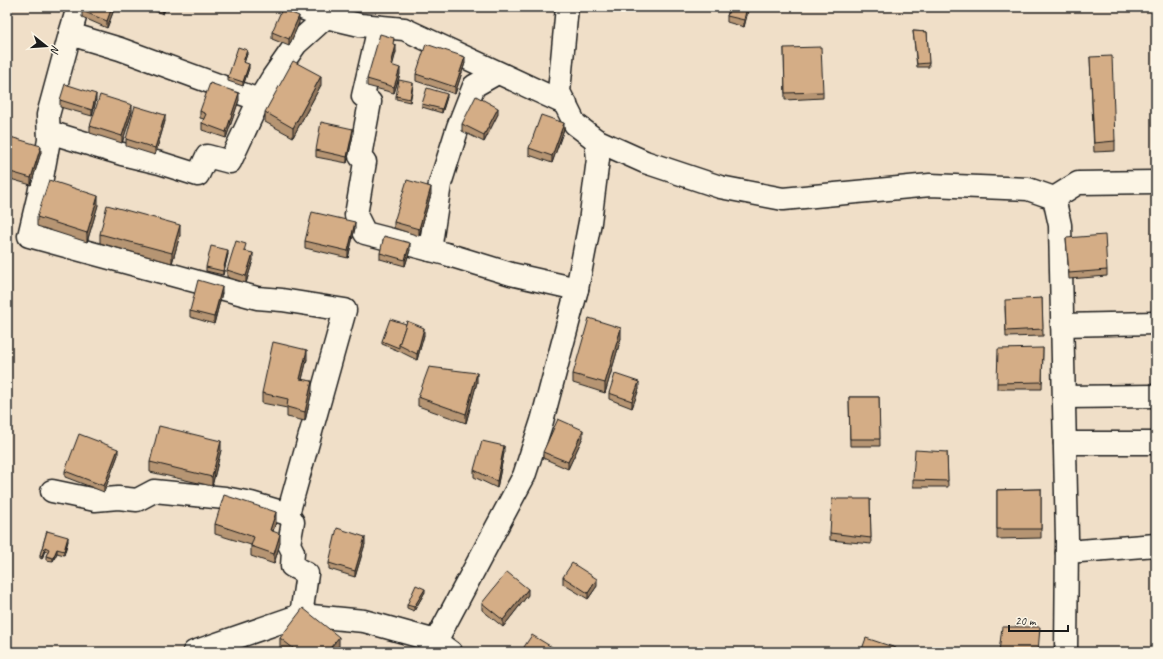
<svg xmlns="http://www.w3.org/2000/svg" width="1163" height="659" viewBox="0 0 1163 659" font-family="Caveat,sans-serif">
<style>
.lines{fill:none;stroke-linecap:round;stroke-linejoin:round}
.minor-casing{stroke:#1c1c1c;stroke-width:25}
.major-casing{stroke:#1c1c1c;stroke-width:25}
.minor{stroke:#fcf5e5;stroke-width:22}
.major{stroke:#fcf5e5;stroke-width:22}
.wall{fill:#b69573;stroke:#1c1c1c}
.shaded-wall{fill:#94795e;stroke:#1c1c1c}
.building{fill:#d4ad86;stroke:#1c1c1c}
</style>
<rect width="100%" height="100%" fill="#f0dfc8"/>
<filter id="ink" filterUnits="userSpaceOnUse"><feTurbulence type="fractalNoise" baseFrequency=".025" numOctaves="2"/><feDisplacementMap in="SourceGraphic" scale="8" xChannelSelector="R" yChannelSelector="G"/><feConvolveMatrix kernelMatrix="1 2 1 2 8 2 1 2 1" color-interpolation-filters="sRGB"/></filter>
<g filter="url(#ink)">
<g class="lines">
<defs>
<g id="minor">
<polyline points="78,7 70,34 48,115 49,140 39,194 29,236 257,298 282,300 345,310 288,514 293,522 289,544 293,552 292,566 307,574 301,615"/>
<polyline points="299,7 326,17 360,25 404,29 566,104"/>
<polyline points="379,27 363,96 370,102 360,156 365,162 356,215 365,233 446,254 511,274 577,289"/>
<polyline points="70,34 120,49 259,100"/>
<polyline points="49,132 122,154 160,163 198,175 207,156 230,162 259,100 273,77 296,44 326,17 327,7"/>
<polyline points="1054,198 1078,183 1156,182"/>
<polyline points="430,250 440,184 458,127 474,86 497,73"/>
<polyline points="1062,325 1156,323"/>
<polyline points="1064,397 1156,396"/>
<polyline points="1065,443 1156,443"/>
<polyline points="52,491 95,500 118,498 137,500 154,491 225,498 251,503 288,514"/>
<polyline points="1067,552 1156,545"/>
<polyline points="436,641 524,476 542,421 577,289 590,222 598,159 596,140"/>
<polyline points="194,652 301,615 364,621 436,641 451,652"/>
</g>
<polyline id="major" points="567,7 559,92 575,124 596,140 645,162 720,187 783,199 930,185 1028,189 1054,198 1060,225 1067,539 1066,652"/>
</defs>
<!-- minor casing -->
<use href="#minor" class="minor-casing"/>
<!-- major casing -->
<use href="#major" class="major-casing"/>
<!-- minor -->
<use href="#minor" class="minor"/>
<!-- major -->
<use href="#major" class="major"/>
</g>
<!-- wall -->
<g class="wall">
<polygon points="83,7 115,7 107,28 82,17 82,11"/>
<polygon points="147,7 166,7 163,14 147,8"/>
<polygon points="730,7 749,7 744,27 727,22 727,16"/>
<polygon points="299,23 289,46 272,39 272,32"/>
<polygon points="913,31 927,32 929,67 917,67"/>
<polygon points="394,45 396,52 392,65 400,74 394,93 367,86 367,79"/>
<polygon points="784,48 823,92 823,98 785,100"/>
<polygon points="247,54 244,63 249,68 243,86 228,81 228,77"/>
<polygon points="1090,57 1115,141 1115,151 1094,152"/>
<polygon points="465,63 455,94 416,81 416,74"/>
<polygon points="321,85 293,137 265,122 265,112"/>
<polygon points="413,86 410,102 396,99 396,96"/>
<polygon points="447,97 442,113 422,107 422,104"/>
<polygon points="60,100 96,100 92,116 60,107"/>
<polygon points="239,100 226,138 202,130 202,123 204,119 200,118 200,111"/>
<polygon points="132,112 122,143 90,133 90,126"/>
<polygon points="498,114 484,142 462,131 462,124"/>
<polygon points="165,121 155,155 126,146 126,139"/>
<polygon points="564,129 552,163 529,155 529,148"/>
<polygon points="353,135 347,163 316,157 316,150"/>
<polygon points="7,136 41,152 31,185 7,178"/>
<polygon points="431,194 419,236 394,228 394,222"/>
<polygon points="98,205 87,242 37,226 37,217"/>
<polygon points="355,228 348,258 305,248 305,241"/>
<polygon points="100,234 180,235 172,263 100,243"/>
<polygon points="1066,238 1107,270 1107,276 1069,279"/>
<polygon points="410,250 405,266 380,259 380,253"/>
<polygon points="246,251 253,260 246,283 227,277 227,270"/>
<polygon points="228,254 223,275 206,271 206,267"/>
<polygon points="222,293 214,324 190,317 190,311"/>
<polygon points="1042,298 1043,336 1006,337 1005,306"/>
<polygon points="424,335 417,360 399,351 382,344 382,341"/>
<polygon points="621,338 605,393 573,383 573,374"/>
<polygon points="1043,348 1042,389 997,389 997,383"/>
<polygon points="307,359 302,379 312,391 305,421 287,417 287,408 262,403 262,393"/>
<polygon points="477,382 466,423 418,406 418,397"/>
<polygon points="639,389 632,408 609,399 609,393"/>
<polygon points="849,397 879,397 880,446 850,446"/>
<polygon points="583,437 568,469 543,458 543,452"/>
<polygon points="221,450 212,486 150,472 150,462"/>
<polygon points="947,452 948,487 913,487 913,480"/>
<polygon points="504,453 497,488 474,477 474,470"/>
<polygon points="118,455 104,492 65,477 65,471"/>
<polygon points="1041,489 1041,538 997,539 997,490"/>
<polygon points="870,499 871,544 830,540 830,533"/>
<polygon points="276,522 273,531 280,543 274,564 251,556 251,545 215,534 215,524"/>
<polygon points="47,531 68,541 64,555 57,553 53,561 46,560 46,556 48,552 45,550 42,559 40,558 40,555"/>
<polygon points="365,544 355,577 329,569 329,563"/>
<polygon points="563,577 597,586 588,599 563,584"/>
<polygon points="425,592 414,611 407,608 407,605"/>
<polygon points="528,595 503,627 482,610 482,603"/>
<polygon points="280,638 339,646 334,652 286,652 280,648"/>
</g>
<!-- shaded-wall -->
<g class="shaded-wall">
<polygon points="112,7 115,7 107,28 107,21"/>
<polygon points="165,7 166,7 163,14 163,11"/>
<polygon points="747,7 749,7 744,27 744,20"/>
<polygon points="299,16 299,23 289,46 289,39"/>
<polygon points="396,45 396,52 391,71 391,65"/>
<polygon points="247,50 247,54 243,66 243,62"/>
<polygon points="465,57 465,63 455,94 455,87"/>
<polygon points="249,64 249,68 243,86 243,82"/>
<polygon points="400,68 400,74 394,93 394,87"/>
<polygon points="321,76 321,85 293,137 293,128"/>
<polygon points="413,83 413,86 410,102 410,99"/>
<polygon points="239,93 239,100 226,138 226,132"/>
<polygon points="96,94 96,100 92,116 92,110"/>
<polygon points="447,94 447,97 442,113 442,109"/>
<polygon points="132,105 132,112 122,143 122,136"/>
<polygon points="498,108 498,114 484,142 484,135"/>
<polygon points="165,115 165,121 155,155 155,148"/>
<polygon points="564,123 564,129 552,163 552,156"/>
<polygon points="353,129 353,135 347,163 347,157"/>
<polygon points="41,146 41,152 31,185 31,178"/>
<polygon points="431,187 431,194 419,236 419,229"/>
<polygon points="98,196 98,205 87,242 87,233"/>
<polygon points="355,222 355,228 348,258 348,251"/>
<polygon points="180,225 180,235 172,263 172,253"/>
<polygon points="410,243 410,250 405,266 405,260"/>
<polygon points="228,250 228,254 223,275 223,271"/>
<polygon points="253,253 253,260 246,283 246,276"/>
<polygon points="222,287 222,293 214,324 214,317"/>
<polygon points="424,328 424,335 417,360 417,354"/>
<polygon points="621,328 621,338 605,393 605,383"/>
<polygon points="307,350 307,359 300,388 300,379"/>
<polygon points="477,373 477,382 466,423 466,414"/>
<polygon points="312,381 312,391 305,421 305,412"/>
<polygon points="639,382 639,389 632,408 632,401"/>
<polygon points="583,430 583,437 568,469 568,462"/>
<polygon points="221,441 221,450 212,486 212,477"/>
<polygon points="504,446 504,453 497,488 497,481"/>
<polygon points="118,449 118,455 104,492 104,486"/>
<polygon points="276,512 276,522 270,540 270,530"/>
<polygon points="280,534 280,543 274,564 274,554"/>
<polygon points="68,537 68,541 64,555 64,551"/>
<polygon points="365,537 365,544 355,577 355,571"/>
<polygon points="45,547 45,550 42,559 42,556"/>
<polygon points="57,549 57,553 53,561 53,558"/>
<polygon points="597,579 597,586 588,599 588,593"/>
<polygon points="425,589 425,592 414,611 414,607"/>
<polygon points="528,589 528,595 503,627 503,620"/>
<polygon points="339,637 339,646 334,652 327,652"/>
</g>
<!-- building -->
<g class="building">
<polygon points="83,7 112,7 107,21 82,11"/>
<polygon points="154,7 165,7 163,11"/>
<polygon points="730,7 747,7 744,20 727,16"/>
<polygon points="282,9 299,16 289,39 272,32"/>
<polygon points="913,31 927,32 929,63 917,64"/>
<polygon points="380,34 394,38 393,44 396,45 391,65 400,68 394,87 367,79"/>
<polygon points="426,44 465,57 455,87 416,74"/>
<polygon points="238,47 247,50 243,62 249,64 243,82 228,77"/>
<polygon points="821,47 823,92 785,93 784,48"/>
<polygon points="1112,56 1115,141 1094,143 1090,57"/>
<polygon points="293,61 321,76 293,128 265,112"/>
<polygon points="399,80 413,83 410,99 396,96"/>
<polygon points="210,83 239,93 226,132 202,123 206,114 200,111"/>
<polygon points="65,84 96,94 92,110 60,100"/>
<polygon points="427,88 447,94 442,109 422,104"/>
<polygon points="100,95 132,105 122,136 90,126"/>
<polygon points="476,96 498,108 484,135 462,124"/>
<polygon points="135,106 165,115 155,148 126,139"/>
<polygon points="541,115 564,123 552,156 529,148"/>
<polygon points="321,122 353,129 347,157 316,150"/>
<polygon points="7,136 41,146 31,178 7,171"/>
<polygon points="49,180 98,196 87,233 37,217"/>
<polygon points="407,180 431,187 419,229 394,222"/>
<polygon points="107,205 180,225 172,253 100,234"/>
<polygon points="312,212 355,222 348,251 305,241"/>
<polygon points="1105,235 1107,270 1069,273 1066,238"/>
<polygon points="384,236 410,243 405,260 380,253"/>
<polygon points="236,241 246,244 244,251 253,253 246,276 227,270"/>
<polygon points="211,246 228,250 223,271 206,267"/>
<polygon points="198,280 222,287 214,317 190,311"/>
<polygon points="1042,298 1043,329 1006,331 1005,300"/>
<polygon points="589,318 621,328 605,383 573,374"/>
<polygon points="390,319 406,324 399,345 399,348 382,341"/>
<polygon points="407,321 424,328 417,354 399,345"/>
<polygon points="273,342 307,350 300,379 312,381 305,412 287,407 288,399 262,393"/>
<polygon points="1043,348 1042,382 997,383 998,349"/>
<polygon points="429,367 477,373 466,414 418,397"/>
<polygon points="615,374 639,382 632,401 609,393"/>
<polygon points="849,397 879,397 880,439 850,439"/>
<polygon points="558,419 583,430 568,462 543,452"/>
<polygon points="159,426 221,441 212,477 150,462"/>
<polygon points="79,434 118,449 104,486 65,471"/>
<polygon points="482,441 504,446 497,481 474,470"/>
<polygon points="915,450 947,452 948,481 913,480"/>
<polygon points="1041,489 1041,529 997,529 997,490"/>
<polygon points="224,495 276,512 270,530 280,534 274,554 251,546 254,537 215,524"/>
<polygon points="832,499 870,499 871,538 830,533"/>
<polygon points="337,528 365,537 355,571 329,563"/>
<polygon points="47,531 68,537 64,551 57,549 53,558 46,556 49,549 45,547 42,556 40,555"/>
<polygon points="572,563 597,579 588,593 563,577"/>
<polygon points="507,572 528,589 503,620 482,603"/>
<polygon points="416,585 425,589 414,607 407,605"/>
<polygon points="303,608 339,637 327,652 298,652 280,638"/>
<polygon points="1002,627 1040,627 1038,652 999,652"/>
<polygon points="532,635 560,652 525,652 524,647"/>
<polygon points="866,638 896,648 894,652 861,652"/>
</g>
</g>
<!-- margin -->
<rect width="1163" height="659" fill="none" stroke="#fcf5e5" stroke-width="24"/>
<rect x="12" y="12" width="1139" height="635" fill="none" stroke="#1c1c1c" stroke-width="1.5" filter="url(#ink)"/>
<!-- north arrow -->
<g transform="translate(46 46) rotate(107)" stroke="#fcf5e5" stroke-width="3" paint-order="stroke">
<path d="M0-3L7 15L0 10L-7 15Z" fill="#1c1c1c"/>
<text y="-6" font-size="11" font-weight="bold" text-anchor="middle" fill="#1c1c1c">N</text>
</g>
<!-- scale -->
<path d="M1009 625v6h59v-6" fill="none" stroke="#1c1c1c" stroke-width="2"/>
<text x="1015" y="625" font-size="12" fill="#1c1c1c" stroke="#fcf5e5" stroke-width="3" paint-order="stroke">20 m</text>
</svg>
